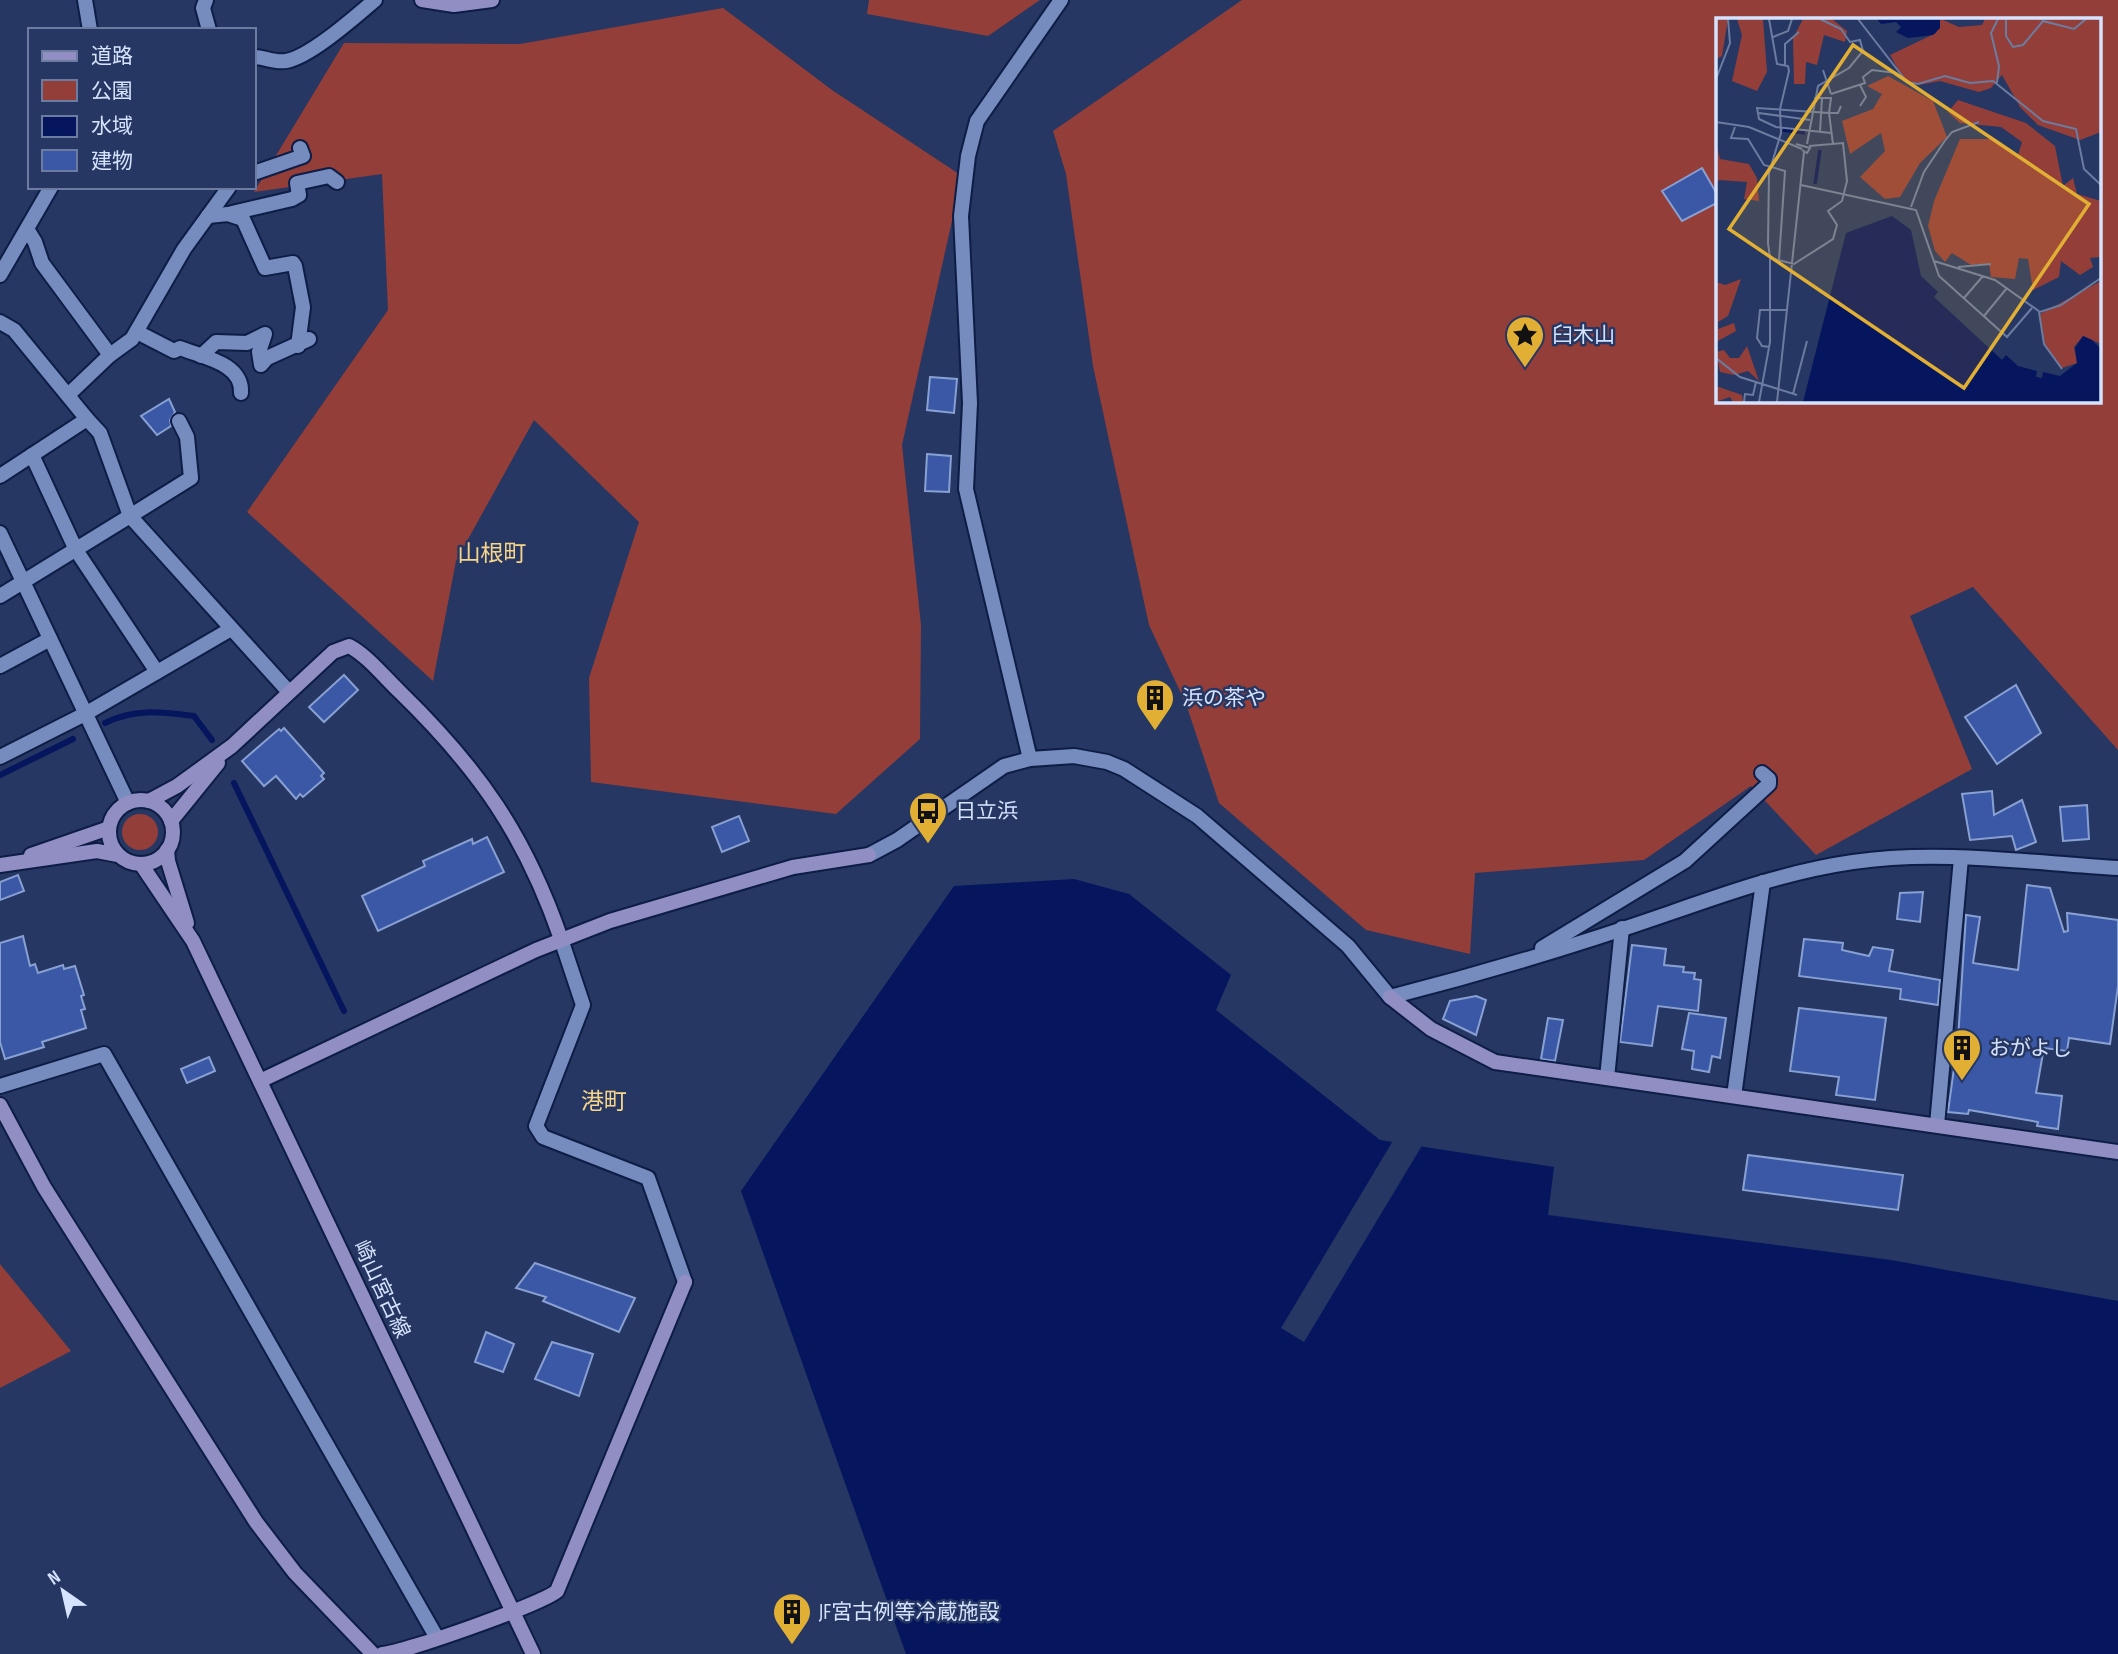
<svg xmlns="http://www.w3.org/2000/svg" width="2118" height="1654" viewBox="0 0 2118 1654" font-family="'Sofia Sans Condensed','Noto Sans JP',sans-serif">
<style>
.green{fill:#943e39;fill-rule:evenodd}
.water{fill:#05155e}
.pier{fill:#253762}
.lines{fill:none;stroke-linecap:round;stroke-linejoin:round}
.stream{stroke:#05155e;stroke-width:6}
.building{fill:#3a58a6;stroke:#89a0d2;stroke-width:2}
.street-casing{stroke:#0d1d45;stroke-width:18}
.secondary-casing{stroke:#0d1d45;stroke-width:18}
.street{stroke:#768cbe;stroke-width:14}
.secondary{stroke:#908ec3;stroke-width:14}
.labels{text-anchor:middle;stroke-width:5;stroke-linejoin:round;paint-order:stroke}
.poi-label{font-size:21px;fill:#d6e3fe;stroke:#253762;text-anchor:start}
.street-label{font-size:21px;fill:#d6e3fe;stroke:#253762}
.neighbourhood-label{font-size:23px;fill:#f6d48a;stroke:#253762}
.inset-river{fill:none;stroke:#05155e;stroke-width:3.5}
.inset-road{fill:none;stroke:#6c7ca0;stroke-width:2}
.view{fill:#e1af34;fill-opacity:0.15;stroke:#e1af34;stroke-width:3.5}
.inset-edge{fill:none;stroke:#d6e3fe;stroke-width:3.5}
</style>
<rect width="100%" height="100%" fill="#253762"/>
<!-- green -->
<g class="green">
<polygon points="869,0 1040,0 988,36 867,14"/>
<path d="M1242,0H2118V750L1973,587L1910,616L1972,769L1816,855L1751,786L1644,860L1475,873L1470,954L1366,930L1219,803L1186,704L1149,625L1093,366L1066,174L1053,131ZM1717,19H2099V401H1717Z"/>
<polygon points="723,8 832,90 962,176 902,445 921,625 920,739 836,814 591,782 589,678 639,522 534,420 456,561 433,681 247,512 388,310 382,174 254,192 344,43 520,44"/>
<circle cx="140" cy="832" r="18"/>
<polygon points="0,1264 71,1351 0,1388"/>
</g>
<!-- water -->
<polygon class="water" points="1074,879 1129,894 1231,975 1216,1010 1380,1140 1554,1167 1548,1215 1891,1260 2118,1301 2118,1654 906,1654 741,1191 954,886"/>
<!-- pier -->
<polygon class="pier" points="1394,1139 1423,1144 1304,1342 1281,1328"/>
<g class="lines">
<!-- stream -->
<g class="stream">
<path d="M105,723C135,708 161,712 194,716L212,740"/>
<polyline points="0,775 73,739"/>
<polyline points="234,783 344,1011"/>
</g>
</g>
<!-- building -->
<g class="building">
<polygon points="1702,168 1717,194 1717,203 1682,221 1662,191"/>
<polygon points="930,377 957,379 954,413 927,410"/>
<polygon points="169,399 175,412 170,420 171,426 157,435 141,416"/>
<polygon points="927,454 951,456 949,492 925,491"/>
<polygon points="344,675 358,690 324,722 309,707"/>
<polygon points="2016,685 2041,733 1997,764 1965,717"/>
<polygon points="284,728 324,773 321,776 324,779 303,797 300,794 296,799 276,776 264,786 242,761 279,729 281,731"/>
<polygon points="1992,791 1994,815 2022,800 2036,842 2016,850 2012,836 1970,840 1962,794"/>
<polygon points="2087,805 2089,839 2063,841 2060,807"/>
<polygon points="739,816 749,841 722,852 712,827"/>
<polygon points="487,837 504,872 378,931 362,896 425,866 423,861 472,839 473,844"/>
<polygon points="18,875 24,891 0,900 0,882"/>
<polygon points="2027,885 2050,888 2064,932 2068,931 2067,913 2118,920 2118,986 2110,1044 2069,1038 2067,1051 2044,1048 2043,1053 2036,1093 2062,1096 2058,1129 2037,1126 2038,1122 1969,1110 1968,1114 1948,1112 1958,1039 1966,915 1980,917 1973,963 2018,970"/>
<polygon points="1923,892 1920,922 1897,919 1900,893"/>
<polygon points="23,936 30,966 35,964 38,973 63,965 64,969 75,966 84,995 81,996 85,1009 81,1010 86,1028 42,1042 44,1047 5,1059 0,1042 0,943"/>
<polygon points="1804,939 1843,943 1842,950 1869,956 1873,947 1893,950 1889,971 1940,980 1938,1005 1900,999 1901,989 1799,976"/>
<polygon points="1632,945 1666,949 1664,965 1684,967 1683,972 1695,973 1694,979 1701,980 1698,1011 1658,1006 1652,1046 1620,1042"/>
<polygon points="1476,996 1486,1000 1476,1035 1443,1019 1450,1001"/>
<polygon points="1799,1008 1886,1018 1875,1100 1836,1095 1839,1077 1790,1071"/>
<polygon points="1689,1013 1726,1018 1720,1058 1712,1056 1709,1072 1692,1069 1694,1051 1682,1049"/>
<polygon points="1548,1018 1563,1020 1555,1061 1541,1059"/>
<polygon points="209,1057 215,1071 187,1083 181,1069"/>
<polygon points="1748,1155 1903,1175 1898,1210 1743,1190"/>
<polygon points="535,1263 635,1298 619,1332 543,1301 546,1297 516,1288"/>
<polygon points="486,1332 514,1344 503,1372 475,1362"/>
<polygon points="552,1342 593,1354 579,1396 535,1379"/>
</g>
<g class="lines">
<defs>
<g id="street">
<polyline points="85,0 90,30"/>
<polyline points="206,0 203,8 209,30"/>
<path d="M254,57C264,57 275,63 286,61C310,57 355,17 375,0"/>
<polyline points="254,173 303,156 300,148"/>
<polyline points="232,213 292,199 299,195 297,183 329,176 337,182"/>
<polyline points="208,216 228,214 243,219 265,268 293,263 295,266 303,307 298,346"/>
<polyline points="27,229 35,242 42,263 110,355"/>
<polyline points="0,275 51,187"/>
<polyline points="0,322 14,330 87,419"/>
<path d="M137,332L174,351L180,348C202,357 243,363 241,393"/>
<polyline points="201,356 216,342 247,343 265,334 259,352 261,365 267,358 309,339"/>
<polyline points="68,395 110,355 132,339 184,249 229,187"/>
<polyline points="32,455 76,550 157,672"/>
<polyline points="0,476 87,419 100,433 130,516 191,478 187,437 179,421"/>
<polyline points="0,533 128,803"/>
<polyline points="0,596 130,516 289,692"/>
<polyline points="0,666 50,639"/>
<polyline points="0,757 85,714 231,629"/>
<polyline points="1030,759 966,489 970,403 961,216 968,156 977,121 1061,0"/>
<path d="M869,855L897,840L1004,766L1030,759L1074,756L1107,762L1124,769L1197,816L1348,946L1390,997C1484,973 1578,945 1670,913C1730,892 1790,871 1853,862C1940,849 2031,863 2118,868"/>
<polyline points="561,939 583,1005 536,1126 543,1137 648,1178 685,1282"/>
<polyline points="1542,948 1685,861 1769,784 1769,779 1762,773"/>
<polyline points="1607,1078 1622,928"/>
<polyline points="0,1086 104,1054 437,1638"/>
<polyline points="1734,1096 1763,882"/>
<polyline points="1937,1125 1961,858"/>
</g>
<g id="secondary">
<polyline points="422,0 454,5 492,0"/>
<circle cx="141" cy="832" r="32"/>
<path d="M149,801L177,786L232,746L333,652L349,646C368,656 384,677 400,692C479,769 525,835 561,939"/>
<polyline points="171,821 218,763"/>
<polyline points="167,850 168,861 187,923"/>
<polyline points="31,855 109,828"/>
<polyline points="141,864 193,941 533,1654"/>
<polyline points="0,865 97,851 118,855"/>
<polyline points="1390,997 1431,1029 1495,1062 2118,1152"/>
<polyline points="260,1081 536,950 610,921 793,867 869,855"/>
<polyline points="0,1105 44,1187 256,1522 295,1573 373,1654"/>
<path d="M382,1654C403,1653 542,1604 557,1591L685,1282"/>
</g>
</defs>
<!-- street casing -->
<use href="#street" class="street-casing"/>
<!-- secondary casing -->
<use href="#secondary" class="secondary-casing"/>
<!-- street -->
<use href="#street" class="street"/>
<!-- secondary -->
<use href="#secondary" class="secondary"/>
</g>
<!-- icons -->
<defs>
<symbol id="sight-pin" viewBox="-11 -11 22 30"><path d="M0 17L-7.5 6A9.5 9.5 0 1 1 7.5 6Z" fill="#e1af34" stroke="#253762"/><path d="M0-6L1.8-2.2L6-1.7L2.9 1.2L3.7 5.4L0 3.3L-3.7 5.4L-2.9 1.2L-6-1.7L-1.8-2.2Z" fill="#111"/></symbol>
<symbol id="building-pin" viewBox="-11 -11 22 30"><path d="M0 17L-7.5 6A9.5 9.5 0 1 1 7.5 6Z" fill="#e1af34" stroke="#253762"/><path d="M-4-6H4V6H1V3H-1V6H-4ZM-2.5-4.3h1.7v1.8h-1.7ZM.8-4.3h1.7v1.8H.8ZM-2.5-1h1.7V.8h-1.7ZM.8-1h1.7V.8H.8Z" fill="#111"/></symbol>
<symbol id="bus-pin" viewBox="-11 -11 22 30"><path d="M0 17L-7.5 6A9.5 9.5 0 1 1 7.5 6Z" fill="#e1af34" stroke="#253762"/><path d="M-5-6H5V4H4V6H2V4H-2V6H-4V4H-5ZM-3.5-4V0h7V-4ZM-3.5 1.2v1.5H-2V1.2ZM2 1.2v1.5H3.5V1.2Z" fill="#111"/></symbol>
</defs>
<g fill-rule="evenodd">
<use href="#sight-pin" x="1503" y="313" width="44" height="60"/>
<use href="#building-pin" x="1133" y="676" width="44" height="60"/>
<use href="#bus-pin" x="906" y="789" width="44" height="60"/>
<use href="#building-pin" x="1940" y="1026" width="44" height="60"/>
<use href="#building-pin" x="770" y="1590" width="44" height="60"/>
</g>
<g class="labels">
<!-- poi labels -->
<g class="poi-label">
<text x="1552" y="342">臼木山</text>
<text x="1182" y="705">浜の茶や</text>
<text x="955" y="818">日立浜</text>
<text x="1989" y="1055">おがよし</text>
<text x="819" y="1619">JF宮古例等冷蔵施設</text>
</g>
<!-- street labels -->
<g class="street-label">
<text transform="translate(382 1289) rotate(65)" y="7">崎山宮古線</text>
</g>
<!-- neighbourhood labels -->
<g class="neighbourhood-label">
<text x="492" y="561">山根町</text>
<text x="604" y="1109">港町</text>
</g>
</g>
<!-- overview -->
<g transform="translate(1716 18)">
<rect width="385" height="385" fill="#253762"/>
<path d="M0,1H12L6,38L0,41ZM21,1H47L51,54L41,73L16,63L26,17ZM87,1H116L131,13L129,24L108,17L101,47L90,44L89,66H78L77,20ZM225,1L243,9L266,7L269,1H385V114L364,122L322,107L304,89L286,57L275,70L263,74L224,63L203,67L187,60L174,37L220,15ZM172,58L217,83L231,119L204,145L184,179L169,181L144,159L169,133L165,115L134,136L126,103L157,91L166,76L151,68ZM242,82L310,105L339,128L347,168L357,160L361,176L385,183V239L374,240L377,249L364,257L345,243L343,259L317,272L312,241L303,240L299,261L275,259L273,246L255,247L236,235L229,244L219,233L212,208L218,183L244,121H277L302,137L306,124L285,109L244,105L232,94ZM0,125L4,141L33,146L41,160L43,183L28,181L31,164L3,162L0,167ZM25,261L12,298L2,304V311L18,305L20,313L0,324V264L9,267ZM385,263V326L367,318L358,329L361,345L346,350L329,327L324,296ZM31,328L43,363L32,353L18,357L4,354L0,334L8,332L14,340H23ZM0,368L26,377L27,384H17L14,379L0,384Z" fill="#943e39"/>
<path d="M161,1H224V10L217,17L192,20L180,14L185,9L180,4L165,6ZM176,198L195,212L205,258L222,274L218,279L286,342L290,337L302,348L321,353L320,359L326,360L327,354L344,358L361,345L359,330L367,318L376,322L385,331V384H87L130,215Z" fill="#05155e"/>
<path class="inset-river" d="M67,112L89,115M99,166L104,132"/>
<path class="inset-road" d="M53,1L61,46L72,48L73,53L64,91L65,115L53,155L52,225L54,240L78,246L117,221L121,207L112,193L126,183L131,163L127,125L93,128M142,1L191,64L202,66L229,58L254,65L277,63L327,103L360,111L368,151L385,167M290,1V18L297,29L307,27L327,3L358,11L370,1M57,19L72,13L76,1M69,47V26L83,14M107,52L115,76M0,61L14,25L12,1M281,65L283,48L275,15L282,1M115,76L149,65L147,59L156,52L181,55M98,80H115L113,95H122L125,88M144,88L150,79L144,67M43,95L94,102M0,104L33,109L86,131M19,109L15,120L32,121L48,147L69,153L63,242M104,114L106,80M115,115L60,109L43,101L41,90L113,95L117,126M80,126L94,130L91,135L86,132M91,126L102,68L133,50L147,33L144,22L134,24L125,11L104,1M85,167L200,192L223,258L291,319L316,290M195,189L208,154L228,124L236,114L263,104M218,243L279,262L324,294L345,287L385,260M242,249L275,246M248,280L267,258M323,294L328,326L346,351M268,298L291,270M54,329L46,328L41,320L44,292H70M0,340L24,359L81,377M77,376L91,323M28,384L29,376L37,377L40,364M43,384L54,324V240M61,384L88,134"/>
<path class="view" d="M137,27L373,186L248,370L13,211Z"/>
<rect width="385" height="385" class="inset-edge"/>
</g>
<!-- legend -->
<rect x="28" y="28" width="228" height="161" fill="#253762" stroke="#6c7ca0" stroke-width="2"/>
<rect x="42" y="51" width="35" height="10" fill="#908ec3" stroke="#6c7ca0" stroke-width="2"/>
<text x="91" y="63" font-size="21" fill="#d6e3fe">道路</text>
<rect x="42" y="80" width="35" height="21" fill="#943e39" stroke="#6c7ca0" stroke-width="2"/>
<text x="91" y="98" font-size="21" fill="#d6e3fe">公園</text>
<rect x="42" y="116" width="35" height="21" fill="#05155e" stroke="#6c7ca0" stroke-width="2"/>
<text x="91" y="133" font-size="21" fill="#d6e3fe">水域</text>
<rect x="42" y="150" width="35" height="21" fill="#3a58a6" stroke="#6c7ca0" stroke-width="2"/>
<text x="91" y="168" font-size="21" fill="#d6e3fe">建物</text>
<!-- north arrow -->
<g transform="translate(63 1591) rotate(326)" stroke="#253762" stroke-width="5" paint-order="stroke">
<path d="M0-5L12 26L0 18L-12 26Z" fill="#d6e3fe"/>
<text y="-10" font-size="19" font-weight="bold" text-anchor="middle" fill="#d6e3fe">N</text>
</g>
</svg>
